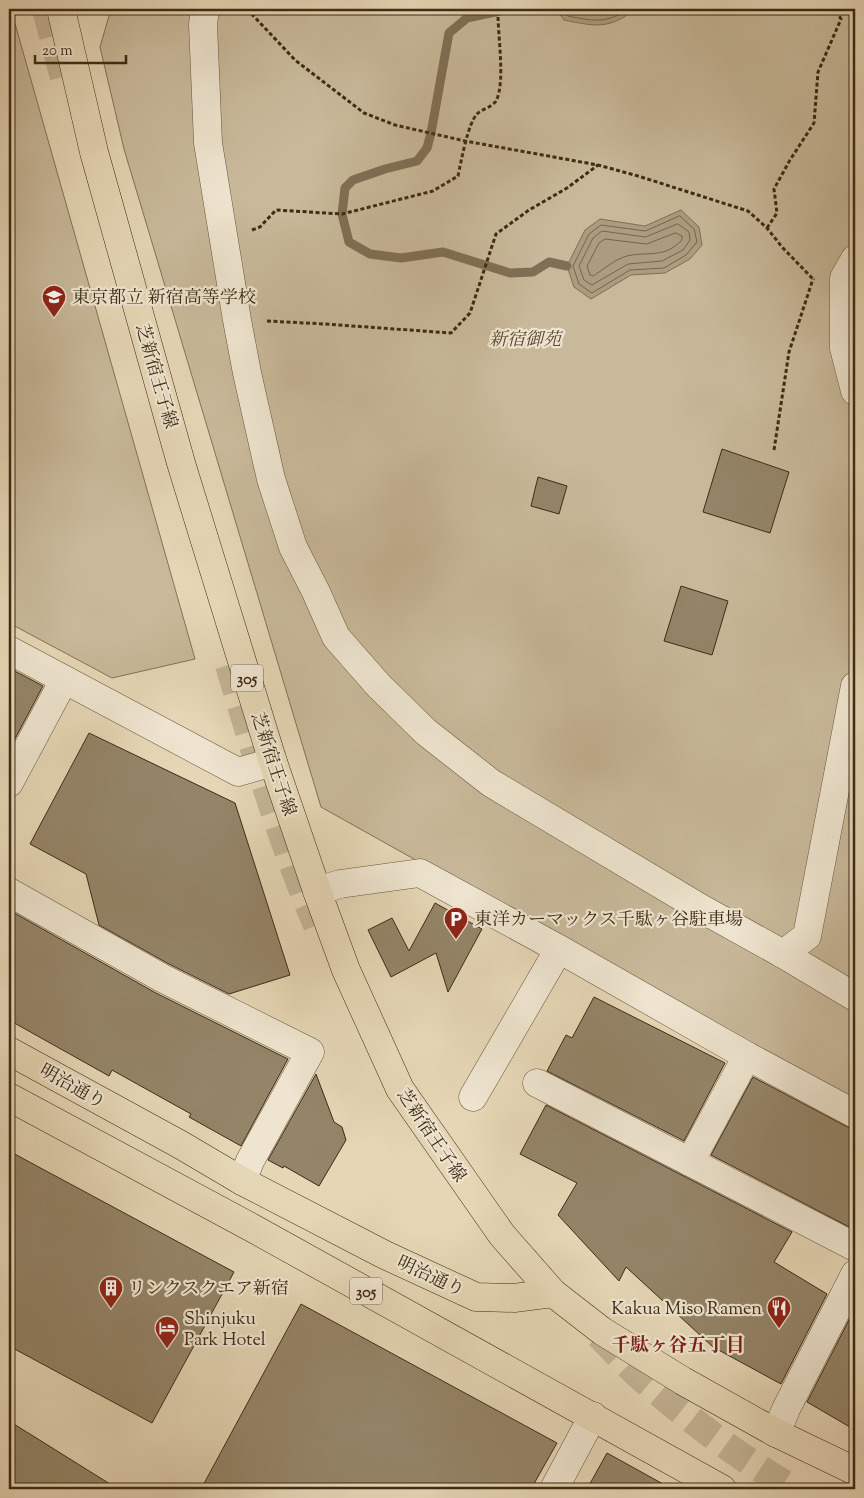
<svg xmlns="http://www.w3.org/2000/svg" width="864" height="1498" viewBox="0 0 864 1498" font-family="'Sorts Mill Goudy','Noto Serif JP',serif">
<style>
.green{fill:#c8b99a;stroke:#827258}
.water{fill:#ac9c7f;stroke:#806f55}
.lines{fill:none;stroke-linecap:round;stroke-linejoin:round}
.shore{stroke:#74644a;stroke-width:1}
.stream{stroke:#806f55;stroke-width:9}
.building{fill:#948468;stroke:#3d2b15}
.major-tunnel{stroke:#c3b495;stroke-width:28;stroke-dasharray:28 14;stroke-linecap:butt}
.minor-casing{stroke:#67563d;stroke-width:29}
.major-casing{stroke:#3d2b15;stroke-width:29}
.path{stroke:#3d2b15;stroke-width:3;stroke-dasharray:4 2.5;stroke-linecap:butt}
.minor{stroke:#eee4cf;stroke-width:28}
.major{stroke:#e5d6b5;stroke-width:28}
.labels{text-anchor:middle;stroke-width:4.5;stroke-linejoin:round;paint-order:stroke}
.shield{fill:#eee4cf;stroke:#72624d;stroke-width:1}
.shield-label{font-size:16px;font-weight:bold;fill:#3d2b15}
.poi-label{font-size:18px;fill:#3d2b15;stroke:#eee4cf;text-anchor:start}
.park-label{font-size:18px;font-style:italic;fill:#594730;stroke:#eee4cf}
.street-label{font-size:18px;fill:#3d2b15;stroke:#eee4cf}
.neighbourhood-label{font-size:19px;font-weight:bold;fill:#7a1f14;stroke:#eee4cf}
</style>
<rect width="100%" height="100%" fill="#e5d6b5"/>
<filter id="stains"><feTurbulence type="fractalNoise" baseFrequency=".004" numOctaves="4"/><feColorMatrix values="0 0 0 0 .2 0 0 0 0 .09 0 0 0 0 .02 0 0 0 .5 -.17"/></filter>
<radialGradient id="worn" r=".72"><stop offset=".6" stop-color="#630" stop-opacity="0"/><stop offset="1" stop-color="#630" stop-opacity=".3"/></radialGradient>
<!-- green -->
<g class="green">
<polygon points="111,9 855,9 855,1106 321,807 124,149 100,47"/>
<polygon points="14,20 195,659 112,678 9,623 9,22"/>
</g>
<!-- water -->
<g class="water">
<path d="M556,9H636C609,29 597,27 564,20Z"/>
<polygon points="681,210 699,227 702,245 690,259 665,273 631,275 591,299 574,287 567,266 585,230 600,219 645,226"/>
</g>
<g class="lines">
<!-- shore -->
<g class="shore">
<path d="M562,9L568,16C591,21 608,24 628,9"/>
<polygon points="680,216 694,229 697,242 686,255 664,268 630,270 592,293 579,284 573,266 589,234 601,225 645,231"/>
<polygon points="678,224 689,232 690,240 683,250 662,261 628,264 592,285 584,280 579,266 593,238 602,231 645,237"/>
<path d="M676,233L682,236V240C664,259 648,251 627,256C615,259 603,270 593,276L590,275L587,266L599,243L605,239L646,244Z"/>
</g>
<!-- stream -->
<polyline class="stream" points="510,9 467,18 449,33 431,133 427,148 417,161 385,169 353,180 345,188 342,214 349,242 370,254 401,258 443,252 510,273 533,272 549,262 567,266"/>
</g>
<!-- building -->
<g class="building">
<polygon points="722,449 789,472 770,533 703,512"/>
<polygon points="538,477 567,486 559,514 531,506"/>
<polygon points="681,586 728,601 712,655 664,641"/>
<polygon points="9,668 43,686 9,750"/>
<polygon points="89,733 235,803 290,975 229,994 169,964 99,925 86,874 30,844"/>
<polygon points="435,903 482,929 448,992 436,953 391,977 368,930 392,918 409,951"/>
<polygon points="9,910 154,992 288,1059 241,1146 189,1117 191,1114 112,1070 109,1076 9,1020"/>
<polygon points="594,997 725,1063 684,1141 547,1071 566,1035 572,1038"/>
<polygon points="316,1074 334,1122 342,1127 346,1140 319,1186 284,1166 283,1168 268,1160"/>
<polygon points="753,1077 855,1131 855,1230 711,1155"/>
<polygon points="546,1105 792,1232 774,1262 827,1294 781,1384 713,1347 626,1267 619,1281 558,1215 577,1183 520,1154"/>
<polygon points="9,1151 234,1272 152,1423 9,1346"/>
<polygon points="301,1304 557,1443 531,1489 201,1489"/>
<polygon points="854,1310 855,1311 855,1430 807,1402"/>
<polygon points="9,1421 118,1489 9,1489"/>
<polygon points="607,1453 672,1489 587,1489"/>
</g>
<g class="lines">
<!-- major-tunnel -->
<g class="major-tunnel">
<polyline points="46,9 64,78"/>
<path d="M229,665C255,753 281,841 317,925"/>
<path d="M599,1335C614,1350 629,1367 645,1381C691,1421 740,1458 793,1489"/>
</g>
<defs>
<g id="minor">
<polyline points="205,9 203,24 208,143 237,320 247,373 271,479 293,547 316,592 336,637 379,686 426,732 491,783 702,909 783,954 855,997"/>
<polyline points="855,259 844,278 844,348 855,391"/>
<polyline points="9,650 238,772 273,762"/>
<polyline points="9,783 64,680"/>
<polyline points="317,891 340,884 420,873 559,949 747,1056 855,1114"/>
<polyline points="9,892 162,978 310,1052 250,1161 242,1181"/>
<polyline points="783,954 807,936 855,686"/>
<polyline points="537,1083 855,1247"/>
<polyline points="473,1097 559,949"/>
<polyline points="690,1162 747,1056"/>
<polyline points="776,1433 786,1409 855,1274"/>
<polyline points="554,1489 593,1416"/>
</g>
<g id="major">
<polyline points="61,9 94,152 181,463 273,762 317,891 346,970 400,1089 502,1235 553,1293 602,1331 683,1381 776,1433 855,1471"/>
<polyline points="9,1051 181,1145 242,1181 385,1255 476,1297 514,1298 553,1293"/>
<polyline points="9,1097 256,1230 722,1489"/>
</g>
</defs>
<!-- minor casing -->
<use href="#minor" class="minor-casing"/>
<!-- major casing -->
<use href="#major" class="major-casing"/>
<!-- path -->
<g class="path">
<polyline points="247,9 295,60 364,113 395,125 465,141 598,165 638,176 748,211 767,228 782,247 813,279 815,279"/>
<polyline points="767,228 777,213 774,189 790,160 814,123 818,72 841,19 835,9"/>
<path d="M252,230L260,227L276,210L342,214L433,191L458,176C461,162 468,123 477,114C482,109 492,107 496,101C506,82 497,31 498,9"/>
<polyline points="267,321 325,324 451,333 470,313 496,234 529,210 567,188 598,165"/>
<polyline points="774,450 789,352 813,279"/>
</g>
<!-- minor -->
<use href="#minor" class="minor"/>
<!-- major -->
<use href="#major" class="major"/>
</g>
<!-- icons -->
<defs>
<symbol id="school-pin" viewBox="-11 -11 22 30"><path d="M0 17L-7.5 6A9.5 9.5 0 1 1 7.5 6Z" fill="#8f2418" stroke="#eee4cf"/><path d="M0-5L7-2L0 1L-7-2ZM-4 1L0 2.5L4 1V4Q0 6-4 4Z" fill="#fff"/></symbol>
<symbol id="parking-pin" viewBox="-11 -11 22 30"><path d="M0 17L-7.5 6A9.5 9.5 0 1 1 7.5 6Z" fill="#8f2418" stroke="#eee4cf"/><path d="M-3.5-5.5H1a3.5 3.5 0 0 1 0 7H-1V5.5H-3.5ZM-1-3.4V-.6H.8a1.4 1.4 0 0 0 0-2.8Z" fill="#fff"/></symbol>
<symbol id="building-pin" viewBox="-11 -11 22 30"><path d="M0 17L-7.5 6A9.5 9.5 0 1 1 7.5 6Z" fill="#8f2418" stroke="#eee4cf"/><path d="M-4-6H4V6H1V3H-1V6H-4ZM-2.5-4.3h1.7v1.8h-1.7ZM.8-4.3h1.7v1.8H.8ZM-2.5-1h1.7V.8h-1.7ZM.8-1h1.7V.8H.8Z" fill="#fff"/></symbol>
<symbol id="restaurant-pin" viewBox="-11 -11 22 30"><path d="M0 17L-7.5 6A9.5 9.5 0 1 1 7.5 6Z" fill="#8f2418" stroke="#eee4cf"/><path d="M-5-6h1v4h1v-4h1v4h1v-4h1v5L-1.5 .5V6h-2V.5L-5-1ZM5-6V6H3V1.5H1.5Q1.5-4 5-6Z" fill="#fff"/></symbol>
<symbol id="hotel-pin" viewBox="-11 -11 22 30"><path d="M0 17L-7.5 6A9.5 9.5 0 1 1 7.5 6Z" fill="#8f2418" stroke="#eee4cf"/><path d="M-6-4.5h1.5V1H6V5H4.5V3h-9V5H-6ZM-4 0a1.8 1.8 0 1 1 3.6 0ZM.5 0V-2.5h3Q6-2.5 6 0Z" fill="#fff"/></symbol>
</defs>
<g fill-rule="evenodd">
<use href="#school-pin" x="40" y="283" width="28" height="38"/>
<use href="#parking-pin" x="442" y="905" width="28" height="38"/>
<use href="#building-pin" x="97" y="1274" width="28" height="38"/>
<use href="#restaurant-pin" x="765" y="1294" width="28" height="38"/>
<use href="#hotel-pin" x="153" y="1314" width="28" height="38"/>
</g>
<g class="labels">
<!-- shield labels -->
<g class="shield">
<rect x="231" y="664.5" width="32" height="27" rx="4"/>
<rect x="350" y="1277.5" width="32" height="27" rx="4"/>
</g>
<g class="shield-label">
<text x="247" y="684">305</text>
<text x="366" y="1297">305</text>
</g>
<!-- poi labels -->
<g class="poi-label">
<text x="72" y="303">東京都立 新宿高等学校</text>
<text x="474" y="925">東洋カーマックス千駄ヶ谷駐車場</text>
<text x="128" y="1294">リンクスクエア新宿</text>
<text x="762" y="1314" text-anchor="end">Kakua Miso Ramen</text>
<text x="184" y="1324">Shinjuku<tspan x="184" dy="21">Park Hotel</tspan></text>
</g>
<!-- park labels -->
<g class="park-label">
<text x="525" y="345">新宿御苑</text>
</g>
<!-- street labels -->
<g class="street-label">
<text transform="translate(157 376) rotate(74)" y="6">芝新宿王子線</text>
<text transform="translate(274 764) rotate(72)" y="6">芝新宿王子線</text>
<text transform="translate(73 1086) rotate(29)" y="6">明治通り</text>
<text transform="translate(432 1135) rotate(56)" y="6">芝新宿王子線</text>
<text transform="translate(431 1276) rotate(25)" y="6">明治通り</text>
</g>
<!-- neighbourhood labels -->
<g class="neighbourhood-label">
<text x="678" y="1351">千駄ヶ谷五丁目</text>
</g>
</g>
<!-- margin -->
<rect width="864" height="1498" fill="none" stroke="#e5d6b5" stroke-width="30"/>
<rect x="10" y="10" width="844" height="1478" fill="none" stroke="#3d2b15" stroke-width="2.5"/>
<rect x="15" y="15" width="834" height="1468" fill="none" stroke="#3d2b15"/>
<!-- scale -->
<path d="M35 55v8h91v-8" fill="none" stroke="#3d2b15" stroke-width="2.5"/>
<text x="42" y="55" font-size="15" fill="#3d2b15" stroke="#eee4cf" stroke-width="4" paint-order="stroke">20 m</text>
<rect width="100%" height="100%" filter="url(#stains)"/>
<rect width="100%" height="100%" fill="url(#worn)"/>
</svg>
